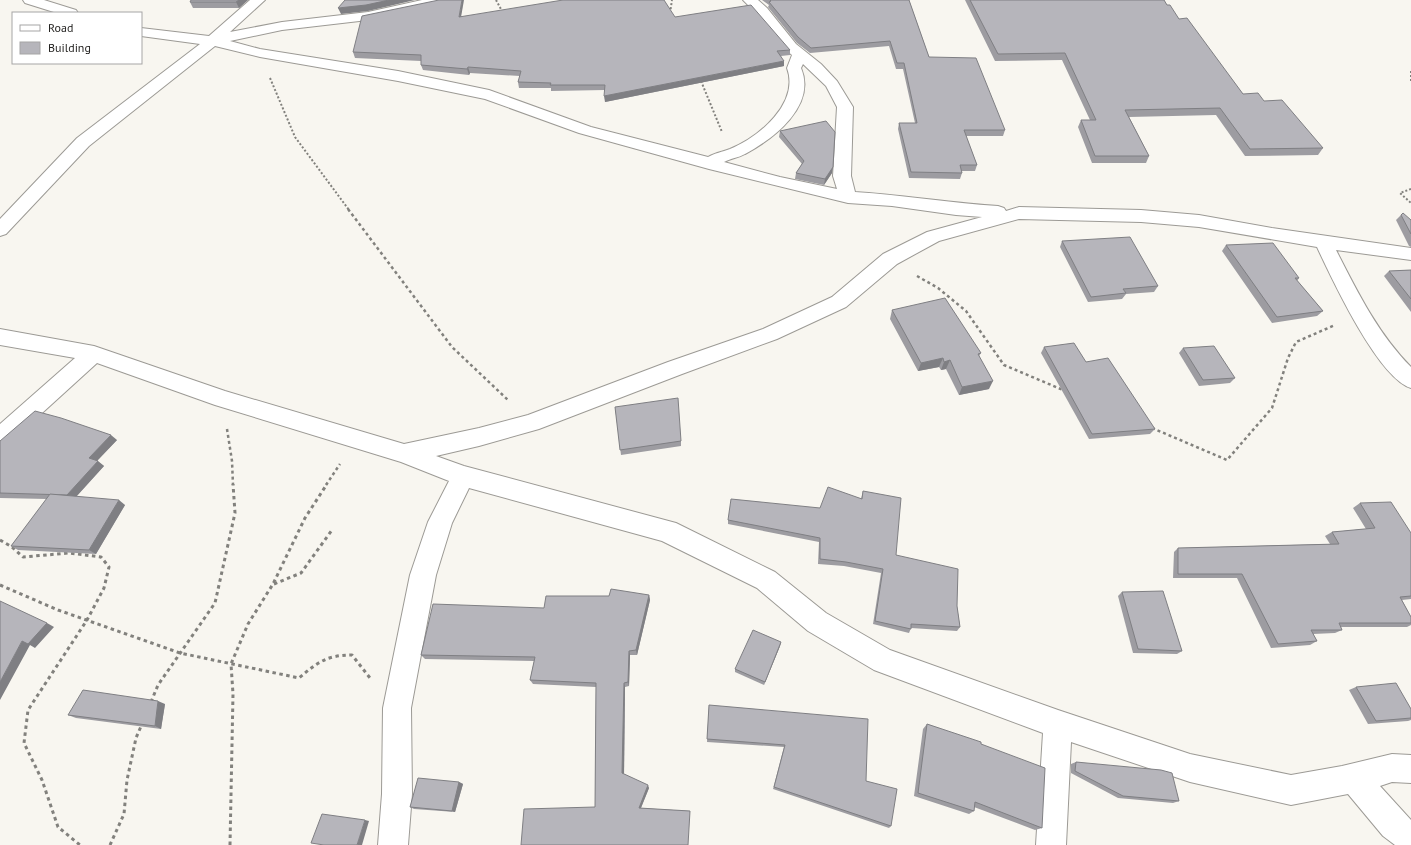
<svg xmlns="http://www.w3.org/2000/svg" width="1411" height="845" viewBox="0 0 1411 845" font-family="'PT Sans',sans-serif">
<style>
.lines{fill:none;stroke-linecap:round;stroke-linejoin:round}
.minor-casing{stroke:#9c9a95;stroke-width:2}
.path-far2{stroke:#82817d;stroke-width:2;stroke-dasharray:2 2;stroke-linecap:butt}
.path-far1{stroke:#82817d;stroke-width:2.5;stroke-dasharray:3 3;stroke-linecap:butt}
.path{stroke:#82817d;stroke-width:3;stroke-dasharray:3.5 3.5;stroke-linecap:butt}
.minor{fill:#fff;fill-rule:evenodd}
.wall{fill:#9d9ca1}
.shaded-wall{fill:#7f7f83}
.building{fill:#b6b5bb;stroke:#7f7f83}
</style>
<rect width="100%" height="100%" fill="#f8f6f0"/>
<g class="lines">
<defs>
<g id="minor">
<polygon points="23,0 44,0 76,10 78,13 57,13 25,3"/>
<path d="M250,0H265L230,32L282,22L368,12L422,0H447L445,3L368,20L282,30L230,41L260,49L398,71L489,90L591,127L708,157C715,153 722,152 730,149C759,137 800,103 787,68L792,55L786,50L757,14L743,0H758L767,8L796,44L821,64L837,81L853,107L851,176L855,192C903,195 950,203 998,206L1004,208L1006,211L1019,207L1141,210L1199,215L1272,228L1411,248V260L1336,250C1357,291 1378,334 1411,367V388C1378,378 1332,279 1317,247L1199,227L1141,222L1019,219L939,241L897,264L846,307L777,339L682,374L539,429L479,446L436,456L464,466L676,523L775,572L826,613L890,650L1058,710L1190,754L1291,775L1342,766L1392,754L1411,755V783L1392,782L1380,786L1411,820V845H1395L1383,836L1348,794L1291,805L1190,782L1071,742L1066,845H1036L1043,733L874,670L808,631L757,588L662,541L469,488L452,523L436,575L411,708L412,794L408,845H378L382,794L383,708L410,575L428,522L449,481L401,462L215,405L97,363L8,444L0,446V424L75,358L0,345V329L94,346L225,391L404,444L479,428L528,415L668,362L763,329L832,297L883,254L927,232L982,217L956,215L892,206L848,203L709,169L579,133L485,99L398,81L260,57L215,46L89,146L6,234L0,236V219L77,138L200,44L141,36V28L209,36ZM803,64L826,86L837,107L833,176L837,189L780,177L724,162C731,158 738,158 745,154C773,139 817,106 801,68Z"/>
</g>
</defs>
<!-- minor casing -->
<use href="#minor" class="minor-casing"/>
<!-- path-far2 -->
<g class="path-far2">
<polyline points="496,0 502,11"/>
<polyline points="670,13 672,0"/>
<polyline points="1411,71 1411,81"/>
<polyline points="270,78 295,137 349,210"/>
<polyline points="701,81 722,132"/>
<polyline points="1411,189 1400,193 1411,203"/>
</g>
<!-- path-far1 -->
<g class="path-far1">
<polyline points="348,209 452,347 509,401"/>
<polyline points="917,276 938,288 966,311 1004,365 1063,390"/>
<polyline points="1152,428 1227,460 1272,408 1288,358 1296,342 1335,325"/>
<polyline points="227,429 232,461 233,485"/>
<polyline points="326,485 340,464"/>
</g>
<!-- path -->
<g class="path">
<polyline points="0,540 12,547 23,557 69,553 101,557 109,567 104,588 87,620 28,710 24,743 42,780 58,827 80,845"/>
<polyline points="274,584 301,573 332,530"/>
<path d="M0,585L58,610L180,653L299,678C318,662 327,655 352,655L370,678"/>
<polyline points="151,702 158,685 215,603 235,513 233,484"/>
<polyline points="110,845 124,814 127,780 136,738 142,724"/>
<polyline points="230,845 233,694 231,664 248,624 273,584 305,518 327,484"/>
</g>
<!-- minor -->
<use href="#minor" class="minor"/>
</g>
<!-- wall -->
<g class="wall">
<polygon points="248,0 239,8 193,8 190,2"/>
<polygon points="762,0 909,0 929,57 1005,130 1003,136 966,136 977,165 975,171 961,171 962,173 960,179 909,178 898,129 899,123 915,123 903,69 896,69 889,46 810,53 797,43 768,7 769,5"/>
<polygon points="965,0 1164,0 1167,5 1243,94 1264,101 1323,148 1318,155 1245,156 1216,115 1129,117 1149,156 1146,163 1092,163 1078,127 1081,120 1090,120 1062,60 995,61"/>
<polygon points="461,17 675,17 790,50 790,55 781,56 784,66 605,102 605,90 551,91 551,88 519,88 518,82 520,76 470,73 469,75 423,70 421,65 421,61 355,58 353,52"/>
<polygon points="780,131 833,167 832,173 824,185 795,179 796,173 802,164 779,137"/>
<polygon points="1401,215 1411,220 1411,247 1409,246 1396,220"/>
<polygon points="1062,241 1158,286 1154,292 1126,294 1122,299 1088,302 1060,247"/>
<polygon points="1226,245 1299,278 1297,281 1323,311 1317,316 1272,323 1222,251"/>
<polygon points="1411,270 1411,312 1384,276 1389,271"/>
<polygon points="892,310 981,353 979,356 989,389 959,395 946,369 941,370 939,367 918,371 890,319"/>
<polygon points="1044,347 1086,362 1155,429 1150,434 1089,439 1041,353"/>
<polygon points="1183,348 1235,378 1230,383 1199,386 1179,353"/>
<polygon points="615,407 681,441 681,446 621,455"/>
<polygon points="117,440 97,461 104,466 76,497 125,505 96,554 18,550 11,546 47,499 0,498 0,441"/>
<polygon points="863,491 896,555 957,606 960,627 957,631 911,628 909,633 873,624 881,573 844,566 818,564 819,542 728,524 728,520 820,508 861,499"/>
<polygon points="1360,503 1411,533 1411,599 1402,600 1411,617 1411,625 1407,627 1341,627 1342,630 1335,633 1313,634 1317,641 1310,645 1271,648 1237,578 1173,578 1174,552 1178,548 1330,544 1325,536 1332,532 1366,529 1353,508"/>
<polygon points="1122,592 1182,651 1177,654 1133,653 1118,596"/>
<polygon points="649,595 650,600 637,655 630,655 629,686 625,687 624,774 649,788 641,808 690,811 690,813 595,807 596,687 533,684 530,680 534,661 425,659 421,655 544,608 609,596"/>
<polygon points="781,642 780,646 764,685 735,672 735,669"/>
<polygon points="1356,687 1411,709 1411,720 1408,721 1368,724 1349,690"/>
<polygon points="165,704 161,729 76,718 68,715"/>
<polygon points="709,705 866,781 891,826 889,828 773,789 784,747 707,742"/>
<polygon points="927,724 981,744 1042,828 1035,830 974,807 974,811 969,814 914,796 923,729"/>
<polygon points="1076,762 1179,801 1173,803 1118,798 1071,773 1071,764"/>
<polygon points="459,782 463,784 455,812 414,809 410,807"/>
</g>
<!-- shaded-wall -->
<g class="shaded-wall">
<polygon points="239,0 248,0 239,8 236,2"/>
<polygon points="389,0 415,0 368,11 341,14 338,8"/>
<polygon points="462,0 464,0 460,23 459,17"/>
<polygon points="784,61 784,66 605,102 604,96"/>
<polygon points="468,67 470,73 469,75 467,69"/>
<polygon points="833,167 832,173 824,185 825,179"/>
<polygon points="943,358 939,367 918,371 921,363"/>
<polygon points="950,360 946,369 941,370 944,362"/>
<polygon points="993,381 989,389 959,395 962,387"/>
<polygon points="111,435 117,440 95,463 89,458"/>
<polygon points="98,461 104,466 74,499 67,495"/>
<polygon points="119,500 125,505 96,554 89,550"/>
<polygon points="649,595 650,600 637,655 636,650"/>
<polygon points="47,623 54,627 35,648 30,645 0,700 0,682 22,641"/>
<polygon points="781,642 780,646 764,685 765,682"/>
<polygon points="629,651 630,655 629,686 628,682"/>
<polygon points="624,683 625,687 624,776 622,773"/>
<polygon points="158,701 165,704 161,729 155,726"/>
<polygon points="459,782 463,784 455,812 452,811"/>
<polygon points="648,785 649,788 640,810 639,808"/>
<polygon points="365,820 369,821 362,845 357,845"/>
</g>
<!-- building -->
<g class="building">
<polygon points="191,0 239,0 236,2 190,2"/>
<polygon points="345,0 389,0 366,5 338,8"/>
<polygon points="439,0 462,0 459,17 563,0 664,0 675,17 751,5 790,50 777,51 784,61 604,96 605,85 550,85 551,83 518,82 521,71 468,67 467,69 421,65 421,55 353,52 362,16"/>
<polygon points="770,0 909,0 929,57 976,58 1005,130 964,130 977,165 960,165 962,173 911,172 899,123 917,123 904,63 897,63 890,41 811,48 798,37 769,2 771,1"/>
<polygon points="970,0 1164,0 1167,5 1170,5 1179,19 1187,18 1243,94 1258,93 1264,101 1282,100 1323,148 1250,149 1220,108 1125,110 1149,156 1095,156 1081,120 1096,120 1065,53 998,54"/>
<polygon points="826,121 835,132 833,167 825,179 796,173 804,161 780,131"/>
<polygon points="1403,213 1411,220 1411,234 1401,215"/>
<polygon points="1130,237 1158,286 1123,289 1126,293 1091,297 1062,241"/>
<polygon points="1273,243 1299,278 1295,278 1323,311 1277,317 1226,245"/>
<polygon points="1411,270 1411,299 1389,271"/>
<polygon points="945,298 981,353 978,354 993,381 962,387 950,360 944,362 943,358 921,363 892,310"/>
<polygon points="1074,343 1086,362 1108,358 1155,429 1092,434 1044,347"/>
<polygon points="1214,346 1235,378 1203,380 1183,348"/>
<polygon points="678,398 681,441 620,450 615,407"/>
<polygon points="35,411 61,418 111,435 89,458 98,461 67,495 0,493 0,441"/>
<polygon points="828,487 862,499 863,491 901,498 896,555 958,569 957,606 960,627 911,624 911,629 875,621 883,569 846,562 820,559 820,538 728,520 731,499 820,508"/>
<polygon points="50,494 119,500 89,550 11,546"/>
<polygon points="1391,502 1411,533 1411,596 1400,597 1411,617 1411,623 1339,623 1342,630 1311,630 1317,641 1278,644 1242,574 1178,574 1178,548 1339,544 1332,532 1375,528 1360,503"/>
<polygon points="611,589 649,595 636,650 629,651 628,682 624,683 622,773 648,785 639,808 690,811 688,845 521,845 524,809 595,807 596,683 530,680 535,657 421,655 433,604 544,608 546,596 609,596"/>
<polygon points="1163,591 1182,651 1138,649 1122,592"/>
<polygon points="0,601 47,623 28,644 22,641 0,682"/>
<polygon points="753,630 781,642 765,682 735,669"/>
<polygon points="1396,683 1411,709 1411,718 1376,721 1356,687"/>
<polygon points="83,690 158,701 155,726 68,715"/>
<polygon points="709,705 868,719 866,781 897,789 891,826 774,787 785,745 707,739"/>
<polygon points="927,724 981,742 981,744 1045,768 1042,828 975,802 974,811 918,793"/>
<polygon points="1076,762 1161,770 1172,773 1179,801 1123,796 1075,771"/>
<polygon points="418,778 459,782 452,811 410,807"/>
<polygon points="322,814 365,820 357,845 324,845 311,843"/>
</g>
<!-- legend -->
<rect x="12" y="12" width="130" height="52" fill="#ffffff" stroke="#a6a5a5"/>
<rect x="20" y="25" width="20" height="6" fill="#ffffff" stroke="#a6a5a5"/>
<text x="48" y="32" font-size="12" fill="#201f1d">Road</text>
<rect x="20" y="42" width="20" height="12" fill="#b6b5bb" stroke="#a6a5a5"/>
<text x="48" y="52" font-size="12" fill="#201f1d">Building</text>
</svg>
